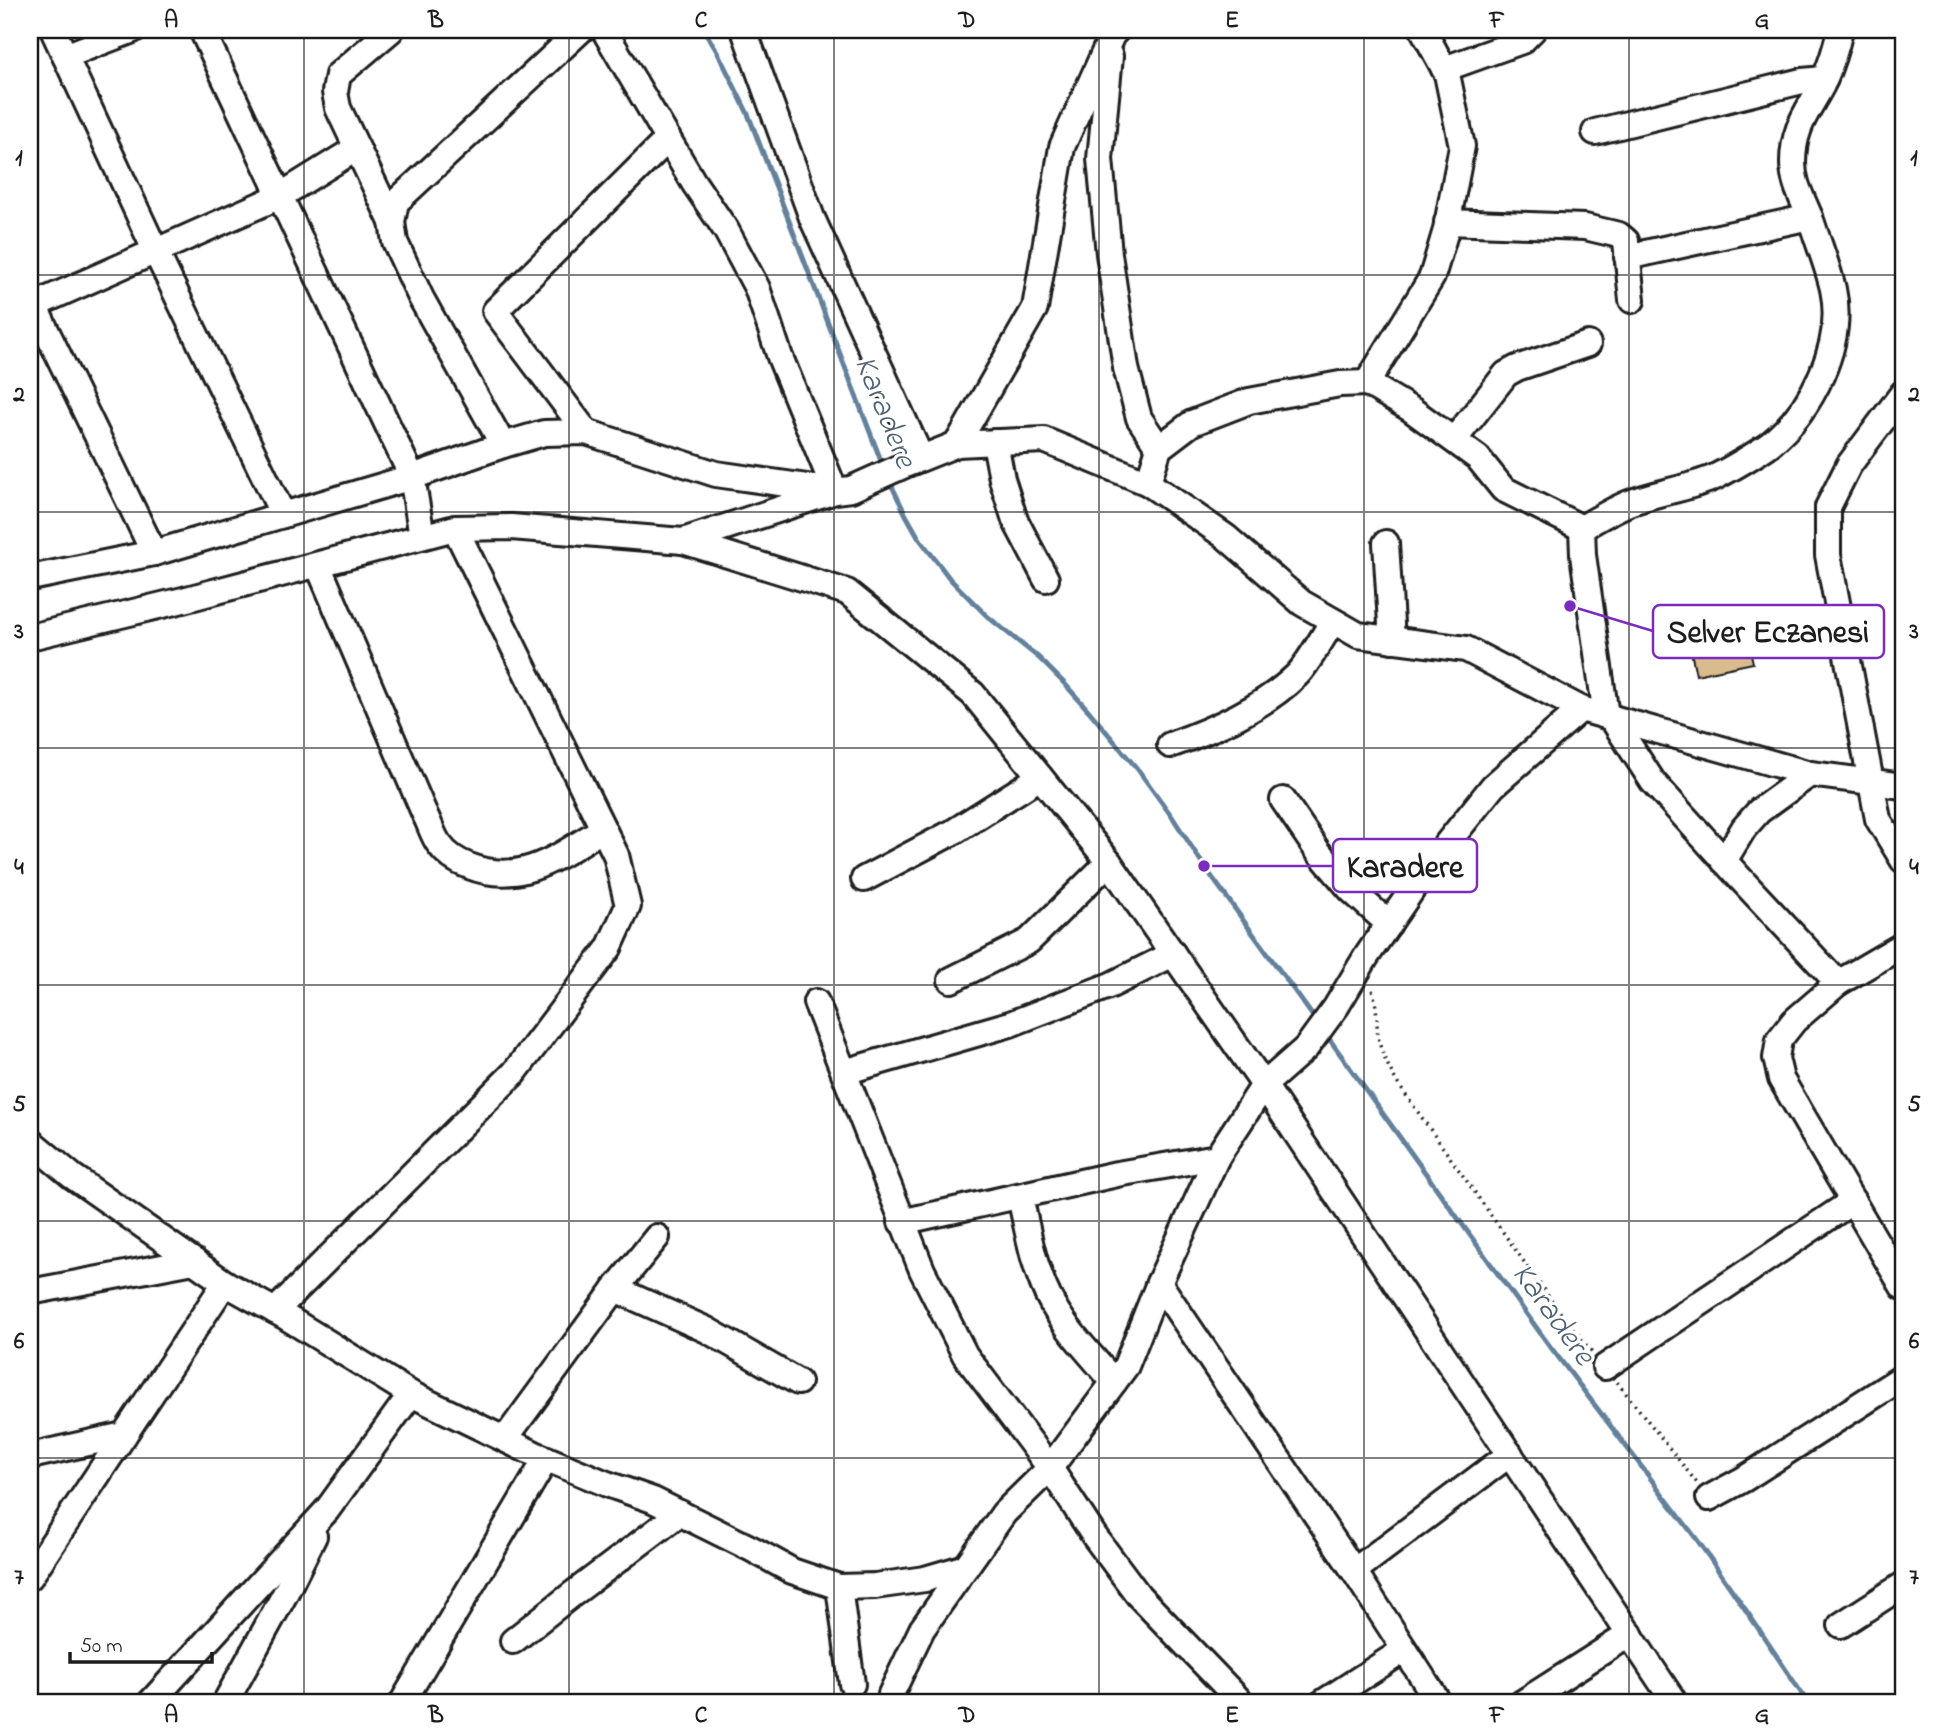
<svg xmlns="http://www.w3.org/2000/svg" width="1933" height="1733" viewBox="0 0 1933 1733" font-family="'Indie Flower',sans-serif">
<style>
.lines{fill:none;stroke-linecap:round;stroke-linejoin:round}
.stream{stroke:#63819b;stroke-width:5}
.building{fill:#dabb8d;stroke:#1c1c1c;stroke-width:2}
.minor-casing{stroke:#1c1c1c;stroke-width:30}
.path{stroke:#1c1c1c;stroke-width:3.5;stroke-dasharray:2 5;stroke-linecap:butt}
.minor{stroke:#fff;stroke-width:24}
.grid{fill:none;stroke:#1c1c1c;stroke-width:2;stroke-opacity:0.55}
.labels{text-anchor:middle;stroke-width:6;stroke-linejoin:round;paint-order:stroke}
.water-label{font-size:32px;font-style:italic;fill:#4c6071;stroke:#fff}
.leader{fill:none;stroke:#7b2cbf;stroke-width:2.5}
.callout-dot{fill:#7b2cbf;stroke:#fff;stroke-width:2.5}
.callout{fill:#fff;stroke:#7b2cbf;stroke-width:2.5}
.callout-label{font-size:32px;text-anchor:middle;font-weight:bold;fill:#1c1c1c}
.neatline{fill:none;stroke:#1c1c1c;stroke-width:2.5}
.grid-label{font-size:23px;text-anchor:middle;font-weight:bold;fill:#1c1c1c}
</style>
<rect width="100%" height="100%" fill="#fff"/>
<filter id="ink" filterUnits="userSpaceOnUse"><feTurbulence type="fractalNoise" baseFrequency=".0143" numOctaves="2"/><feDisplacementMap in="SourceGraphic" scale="14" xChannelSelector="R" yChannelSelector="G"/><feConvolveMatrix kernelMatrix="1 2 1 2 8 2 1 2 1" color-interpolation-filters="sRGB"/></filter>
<g filter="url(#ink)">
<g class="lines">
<!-- stream -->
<g class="stream">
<polyline points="704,30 718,53 748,114 883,466"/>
<polyline points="888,478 906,515 919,538 950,579 987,616 1039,658 1063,682 1089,711 1139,771 1173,818 1204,866 1317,1022"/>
<polyline points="1325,1033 1546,1341 1698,1541 1754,1622 1808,1703"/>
</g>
</g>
<!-- building -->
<polygon class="building" points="1741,608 1753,663 1696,675 1684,619"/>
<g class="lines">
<defs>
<g id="minor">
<polyline points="53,30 155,250 283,515"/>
<polyline points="202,30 412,477 422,536"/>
<polyline points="391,30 338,75 335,92 338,108 392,222"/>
<polyline points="744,30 812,218 921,458"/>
<polyline points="65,56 133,30"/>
<polyline points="1110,56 1100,159 1109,254 1126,368 1139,418 1159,448"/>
<polyline points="1444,69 1522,41 1533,30"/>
<polyline points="1595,132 1802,81 1825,79"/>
<polyline points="1447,222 1585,227 1619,235 1626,241 1632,300"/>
<polyline points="1627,257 1810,217"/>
<polyline points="30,297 154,553"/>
<polyline points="30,307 280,196 357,148"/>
<polyline points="1367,383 1432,277 1446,230 1462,146 1447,74 1423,30"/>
<polyline points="1903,393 1849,465 1828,507 1828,555 1878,819 1903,860"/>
<polyline points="586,432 495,311 668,139"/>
<polyline points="1454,440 1506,374 1517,368 1588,344"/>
<polyline points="995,442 1002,479 1015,520 1046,579"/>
<polyline points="957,444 1035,308 1062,147 1112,35 1117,30"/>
<polyline points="503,445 421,298 395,242 392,222 396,202 581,30"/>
<polyline points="1148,483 1159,448 1192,423 1249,401 1340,384 1367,383 1412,410 1478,458 1503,489 1582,528"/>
<polyline points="683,541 847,592 973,694 1109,862 1264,1085 1675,1703"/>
<polyline points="1386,543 1392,640"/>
<path d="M318,565L425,815C430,824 433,836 439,844C446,854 458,862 469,866C522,887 560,855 603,829"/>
<polyline points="30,578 154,553 412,477 503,445 544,433 586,432 716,474 835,491 780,357 757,288 726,230 694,183 604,30"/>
<polyline points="30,637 183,600 455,528 511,527 683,541 835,491 851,489 907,464 957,444 1044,440 1148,483 1226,537 1302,603 1358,635 1466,649 1581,709 1810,774 1903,786"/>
<path d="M1606,716L1583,555L1582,528C1597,519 1612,510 1629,503C1657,492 1688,489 1715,477C1729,470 1758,453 1770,444C1812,410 1845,344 1833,289C1828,267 1819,245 1812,223C1805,202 1793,186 1793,163C1793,128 1807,113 1822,85C1830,67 1836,49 1840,30"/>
<polyline points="1611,717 1653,782 1738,876 1838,983"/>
<path d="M1170,745C1215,729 1263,708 1297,675C1309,663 1323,636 1333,621"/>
<polyline points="1283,800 1317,850 1351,890 1389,924"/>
<polyline points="1724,861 1744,828 1759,811 1810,774"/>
<polyline points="864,879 955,831 1040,777"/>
<polyline points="1903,945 1838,983 1794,1021 1779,1040 1776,1058 1781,1079 1903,1287"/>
<polyline points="951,980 1029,941 1109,862"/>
<polyline points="816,1002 922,1270 965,1355 1050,1468 1095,1537 1139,1596 1242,1703"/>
<polyline points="844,1072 1010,1024 1111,985 1173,954"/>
<polyline points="30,1141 72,1176 225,1283 286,1317 411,1394 535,1454 607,1484 653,1500 752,1549 792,1571 839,1587 875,1586 925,1579 966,1567"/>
<path d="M1020,1196C1028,1232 1034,1272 1053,1305C1069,1333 1093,1357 1114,1382"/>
<polyline points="901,1222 1117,1174 1217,1157"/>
<polyline points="1159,1283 1354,1571 1439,1703"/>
<polyline points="615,1289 707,1330 798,1382"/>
<polyline points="30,1292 194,1261"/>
<polyline points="275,1311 514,1073 609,948 628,906 616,855 455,528"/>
<polyline points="1605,1367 1853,1201"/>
<polyline points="505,1439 615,1289 657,1237"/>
<polyline points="30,1456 124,1435"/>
<polyline points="1709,1498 1744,1479 1903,1377"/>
<polyline points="1354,1571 1510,1454"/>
<polyline points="30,1577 225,1283"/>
<polyline points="839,1587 852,1684"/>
<polyline points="1841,1625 1903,1585"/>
<polyline points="513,1641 570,1596 680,1513"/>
<polyline points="150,1703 327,1510 411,1394"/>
<polyline points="225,1703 285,1594 314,1536"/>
<polyline points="402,1703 546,1459"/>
<polyline points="890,1703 891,1694 922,1629 1004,1513 1050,1468 1126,1366 1159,1283 1217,1157 1264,1085 1306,1048 1336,1007 1366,957 1425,871 1493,786 1581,709"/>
<polyline points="1322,1703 1404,1650"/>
<polyline points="1522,1703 1630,1634"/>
</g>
</defs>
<!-- minor casing -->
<use href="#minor" class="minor-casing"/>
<!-- path -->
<g class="path">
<path d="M1372,990C1378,1005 1376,1021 1378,1036C1381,1054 1389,1068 1398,1084L1556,1307L1592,1352"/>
<polyline points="1617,1382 1697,1483"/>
</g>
<!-- minor -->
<use href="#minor" class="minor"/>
</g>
</g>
<!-- grid -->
<path class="grid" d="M304,30V1703M569,30V1703M834,30V1703M1099,30V1703M1364,30V1703M1629,30V1703M30,275H1903M30,512H1903M30,748H1903M30,985H1903M30,1221H1903M30,1458H1903"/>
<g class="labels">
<!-- water labels -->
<g class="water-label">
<text transform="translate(887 411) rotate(68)" y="11">Karadere</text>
<text transform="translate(1555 1313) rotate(54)" y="11">Karadere</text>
</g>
</g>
<!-- callouts -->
<path class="leader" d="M1570 606L1653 631M1204 866L1333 866"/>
<g class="callout-dot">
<circle cx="1570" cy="606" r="7"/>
<circle cx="1204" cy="866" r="7"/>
</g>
<g class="callout">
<rect x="1653" y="605" width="231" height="53" rx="7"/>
<rect x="1333" y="839" width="144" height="53" rx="7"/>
</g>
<g class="callout-label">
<text x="1768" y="642">Selver Eczanesi</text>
<text x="1405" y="877">Karadere</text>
</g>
<!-- margin -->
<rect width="1933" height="1733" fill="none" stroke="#fff" stroke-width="77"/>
<!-- scale -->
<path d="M70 1652v10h142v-10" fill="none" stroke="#1c1c1c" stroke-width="3.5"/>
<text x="80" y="1652" font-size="21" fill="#1c1c1c" stroke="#ffffff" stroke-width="5" paint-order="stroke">50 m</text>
<rect x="38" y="38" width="1857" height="1656" class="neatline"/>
<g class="grid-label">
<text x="171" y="27">A</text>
<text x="436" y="27">B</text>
<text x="701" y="27">C</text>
<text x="967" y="27">D</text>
<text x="1232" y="27">E</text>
<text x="1497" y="27">F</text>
<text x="1762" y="27">G</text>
<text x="19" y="165">1</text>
<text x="1914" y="165">1</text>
<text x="19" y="401">2</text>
<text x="1914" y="401">2</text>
<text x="19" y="638">3</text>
<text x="1914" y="638">3</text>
<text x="19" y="874">4</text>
<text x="1914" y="874">4</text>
<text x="19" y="1111">5</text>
<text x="1914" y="1111">5</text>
<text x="19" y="1348">6</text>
<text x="1914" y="1348">6</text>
<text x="19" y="1584">7</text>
<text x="1914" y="1584">7</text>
<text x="171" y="1722">A</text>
<text x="436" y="1722">B</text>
<text x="701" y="1722">C</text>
<text x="967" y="1722">D</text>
<text x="1232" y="1722">E</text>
<text x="1497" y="1722">F</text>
<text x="1762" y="1722">G</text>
</g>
</svg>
